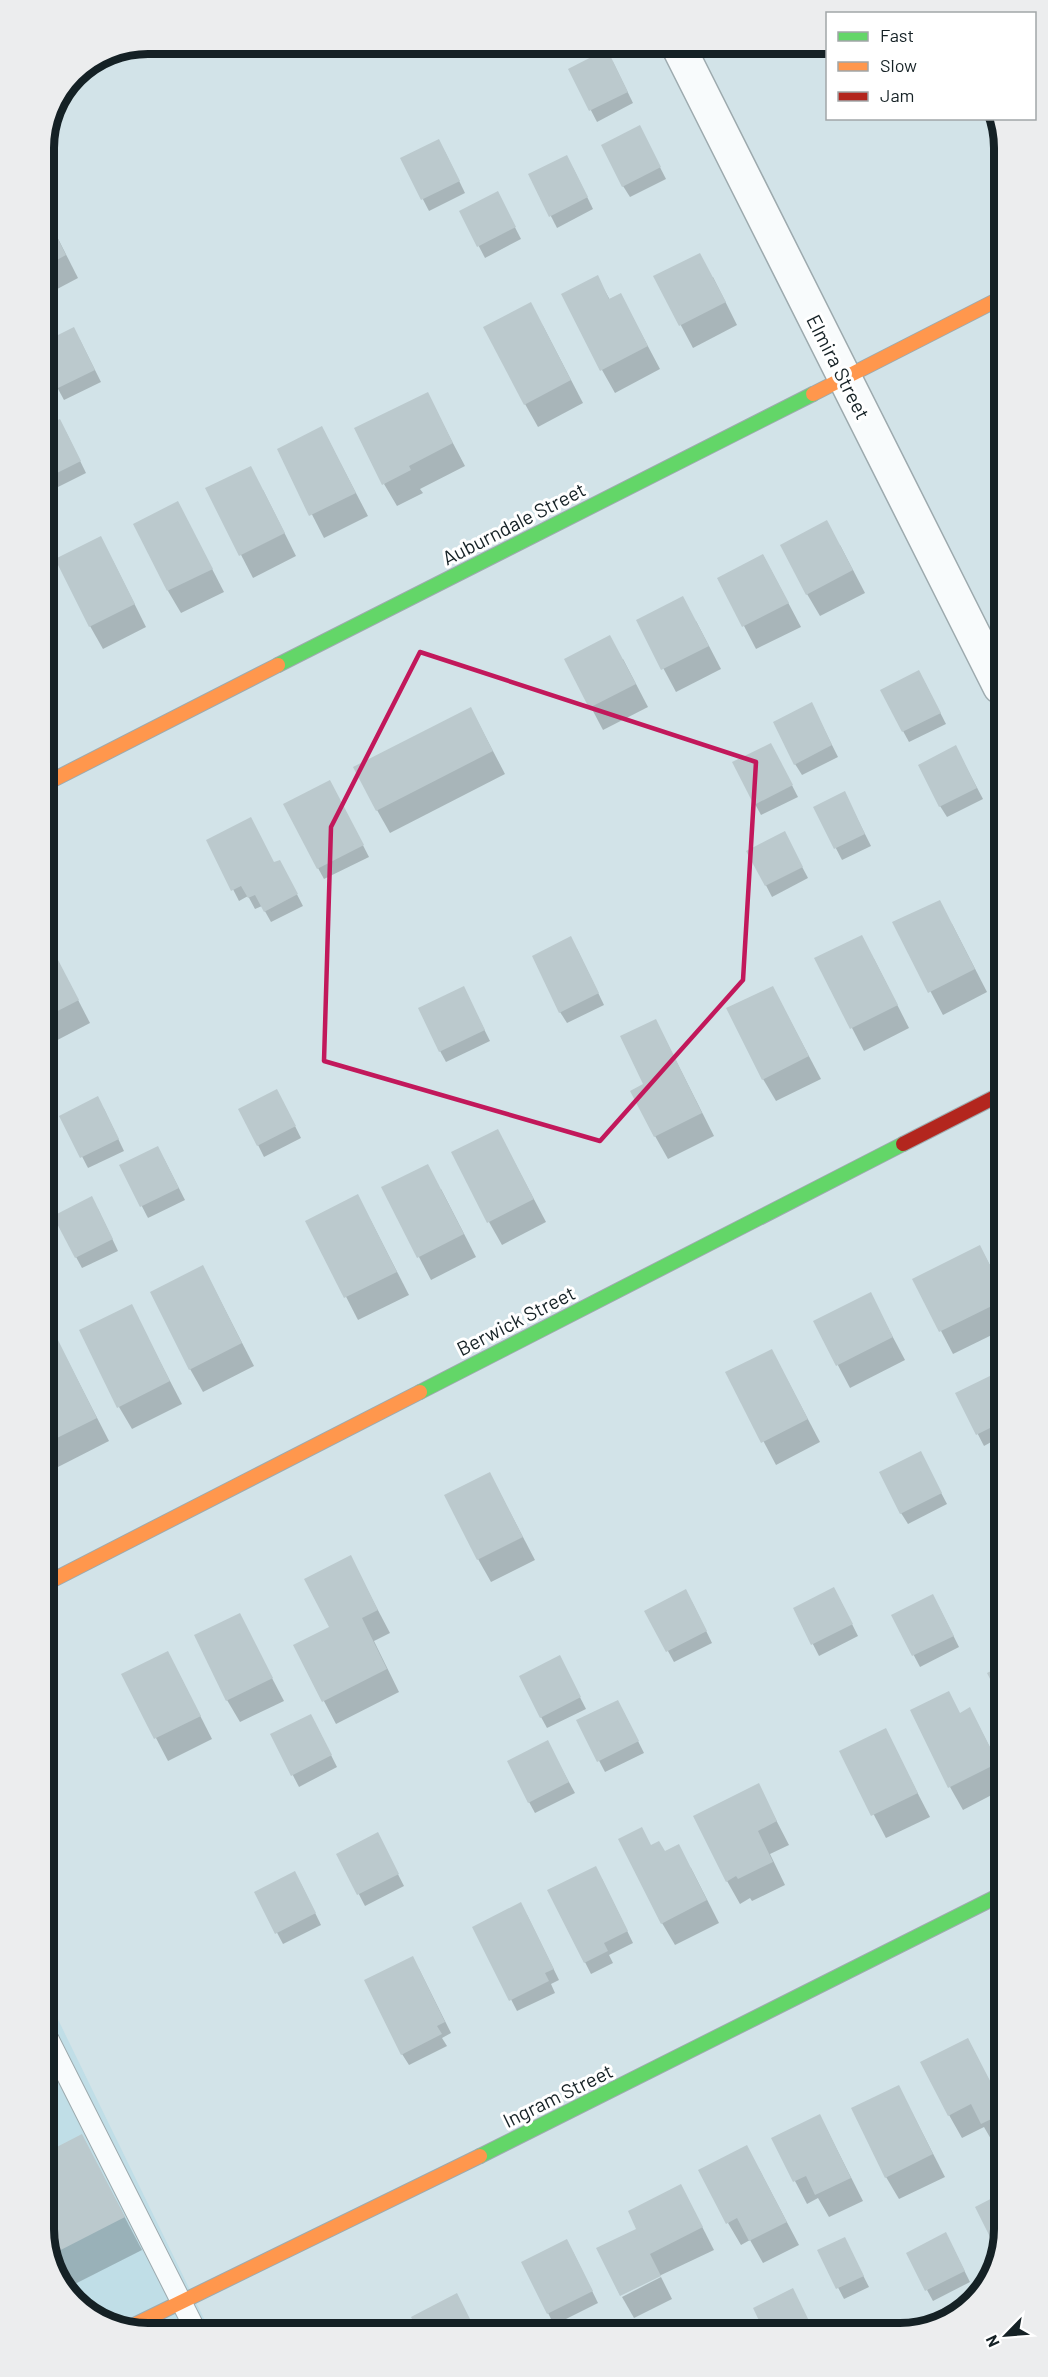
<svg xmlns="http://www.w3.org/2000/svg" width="1048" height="2377" viewBox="0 0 1048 2377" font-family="Barlow,sans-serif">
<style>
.built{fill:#c0dee7}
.shadow{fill:#0003}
.building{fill:#bbc9cd}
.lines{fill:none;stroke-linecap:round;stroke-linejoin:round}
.lane-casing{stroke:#9daaae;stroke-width:22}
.street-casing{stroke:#9daaae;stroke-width:36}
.fast-casing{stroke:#9daaae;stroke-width:16}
.slow-casing{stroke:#9daaae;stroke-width:16}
.jam-casing{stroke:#9daaae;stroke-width:16}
.lane{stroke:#f8fbfc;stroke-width:20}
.street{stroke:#f8fbfc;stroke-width:33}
.fast{stroke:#63d668;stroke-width:14}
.slow{stroke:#ff974d;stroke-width:14}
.jam{stroke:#b3261e;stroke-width:14}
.marked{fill:none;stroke:#c2185b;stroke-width:4.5;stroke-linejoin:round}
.labels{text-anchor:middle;stroke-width:6;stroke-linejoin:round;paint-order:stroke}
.street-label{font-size:20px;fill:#152125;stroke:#fff}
.rim{fill:none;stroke:#152125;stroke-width:8}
</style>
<rect width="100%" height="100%" fill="#d2e3e8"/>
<!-- built -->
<polygon class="built" points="48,1999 211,2333 141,2333 84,2312 49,2263"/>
<!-- shadow -->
<g class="shadow">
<polygon points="613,62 633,103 597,122 570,70"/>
<polygon points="645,138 666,179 630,197 623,186"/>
<polygon points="445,152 465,193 429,211 402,159"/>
<polygon points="573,168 593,209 557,228 530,175"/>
<polygon points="503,204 521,239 485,258 461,212"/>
<polygon points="44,211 78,278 44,296"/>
<polygon points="597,277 610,300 633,318 660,369 615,393 602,370"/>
<polygon points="655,277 713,277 737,325 693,348"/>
<polygon points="543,326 583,403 538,427 525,404"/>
<polygon points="80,340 101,382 64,400 44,363"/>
<polygon points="427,394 465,466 420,489 423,493 397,506 384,484"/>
<polygon points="44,428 66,432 86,473 50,491 45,482"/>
<polygon points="322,428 368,516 324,538 279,450"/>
<polygon points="207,489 263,490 296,556 253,578"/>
<polygon points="178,503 224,592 181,613 168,591"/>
<polygon points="840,545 865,593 820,616 807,594"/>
<polygon points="763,555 801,627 756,649 719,578"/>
<polygon points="113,561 146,627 103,649 90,626"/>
<polygon points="638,621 696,621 721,669 676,692"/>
<polygon points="623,659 648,707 603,730 566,660"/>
<polygon points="925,683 946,724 909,742 903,731"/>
<polygon points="471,709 505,774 390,833 377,810"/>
<polygon points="817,715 838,757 802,775 795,764"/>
<polygon points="777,756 798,797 761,815 755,804"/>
<polygon points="962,759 983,799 947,817 940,806"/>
<polygon points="336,793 369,857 324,879 318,868"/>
<polygon points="850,804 871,846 842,860 815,808"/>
<polygon points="208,840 274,864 286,873 303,906 271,922 262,906 255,909 248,896 239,901"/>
<polygon points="790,844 808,878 772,897 748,851"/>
<polygon points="894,923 952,924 987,992 943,1015"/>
<polygon points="46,938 90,1023 46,1046"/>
<polygon points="577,949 604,1005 567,1023 560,1012"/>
<polygon points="816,959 874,959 909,1028 864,1051"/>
<polygon points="773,988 821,1079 776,1101 763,1079"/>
<polygon points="469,999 490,1041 446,1062 440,1051"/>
<polygon points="656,1021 714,1136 668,1159 655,1136 645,1085"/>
<polygon points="283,1102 301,1138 264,1157 240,1109"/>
<polygon points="104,1109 124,1151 88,1168 61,1116"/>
<polygon points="498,1131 546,1222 502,1245 489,1222"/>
<polygon points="164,1159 185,1200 148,1218 121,1166"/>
<polygon points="383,1188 441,1189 476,1257 431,1280"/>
<polygon points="98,1209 118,1251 82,1268 76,1257"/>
<polygon points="370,1219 409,1295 358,1320 307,1221"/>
<polygon points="980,1247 1002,1288 1002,1330 953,1354 914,1279"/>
<polygon points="203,1267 254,1366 203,1392 190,1369"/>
<polygon points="870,1294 905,1360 850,1388 815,1322"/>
<polygon points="131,1306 182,1404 132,1429 119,1407"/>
<polygon points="58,1342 109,1441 58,1467 47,1448 47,1348"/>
<polygon points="772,1351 820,1442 776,1465 727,1372"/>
<polygon points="996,1375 1002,1386 1002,1436 984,1446 957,1394"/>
<polygon points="926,1464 947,1504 908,1524 901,1513"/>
<polygon points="490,1474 535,1560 491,1582 478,1559"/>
<polygon points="350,1557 390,1633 374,1641 399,1692 336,1724 295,1646 331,1628"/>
<polygon points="840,1600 858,1636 819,1656 795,1609"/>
<polygon points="692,1602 712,1643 674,1662 646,1611"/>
<polygon points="939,1607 959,1647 920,1667 893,1616"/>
<polygon points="239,1615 284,1701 240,1722 227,1700"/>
<polygon points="565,1668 586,1709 547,1728 541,1717"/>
<polygon points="123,1675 180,1676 212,1739 168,1761"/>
<polygon points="970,1709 1003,1773 1003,1789 963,1810 950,1787 960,1714"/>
<polygon points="624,1713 644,1753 605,1772 578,1721"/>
<polygon points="317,1727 337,1767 299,1787 272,1735"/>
<polygon points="885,1730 930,1817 886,1838 841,1752"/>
<polygon points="553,1753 575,1793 535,1813 529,1802"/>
<polygon points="758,1785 789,1845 770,1854 785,1885 752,1901 750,1898 740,1904 727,1881"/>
<polygon points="383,1845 404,1886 365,1906 338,1854"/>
<polygon points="664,1853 691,1868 719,1923 675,1945 662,1923"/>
<polygon points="602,1879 633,1943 609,1955 613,1963 591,1974 549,1891"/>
<polygon points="301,1884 321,1925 283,1944 256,1893"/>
<polygon points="527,1915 559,1980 551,1984 555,1993 517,2011 474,1927"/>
<polygon points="419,1969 451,2033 442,2038 447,2046 409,2065 402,2054"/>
<polygon points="968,2040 1004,2109 1004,2142 995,2146 984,2127 962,2138 949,2115"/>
<polygon points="899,2087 945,2177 899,2199 886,2177"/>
<polygon points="820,2116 863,2201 829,2217 818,2198 807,2204 773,2139"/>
<polygon points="82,2136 142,2250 67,2288 49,2263 49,2153"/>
<polygon points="759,2169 799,2245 763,2263 750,2240 741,2245 728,2223"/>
<polygon points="1004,2194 1004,2229 998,2248 977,2208"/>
<polygon points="693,2209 714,2250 621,2294 598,2249"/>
<polygon points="952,2246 970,2282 933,2301 927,2290"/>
<polygon points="850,2250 869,2287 844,2299 819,2251"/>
<polygon points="573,2252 598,2303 554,2325 548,2313"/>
<polygon points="661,2277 672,2299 634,2318 622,2297"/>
</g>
<!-- building -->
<g class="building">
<polygon points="607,49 628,92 589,111 568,69"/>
<polygon points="640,125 661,167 622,187 601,145"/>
<polygon points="439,139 460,181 421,200 400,158"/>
<polygon points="567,155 588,197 549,217 528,174"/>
<polygon points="498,191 516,227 477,247 459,211"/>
<polygon points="44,211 66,255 44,267"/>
<polygon points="700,253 726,302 679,326 653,276"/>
<polygon points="598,275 609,299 621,293 648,346 600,371 561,294"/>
<polygon points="531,302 571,380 524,405 483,327"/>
<polygon points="74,327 95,370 56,389 44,366 44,342"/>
<polygon points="428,392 453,443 409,466 411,470 382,485 354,428"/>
<polygon points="60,419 81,461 45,479 44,426"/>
<polygon points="322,426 356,493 309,516 277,449"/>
<polygon points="251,466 285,533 239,556 205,488"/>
<polygon points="178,501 213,569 167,591 133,524"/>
<polygon points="827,520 853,570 806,595 780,545"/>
<polygon points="101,536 135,604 89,627 55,559"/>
<polygon points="763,554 789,603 742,627 717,578"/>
<polygon points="683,596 709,646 661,670 636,620"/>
<polygon points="610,635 636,684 589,708 564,659"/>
<polygon points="919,670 941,713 902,732 880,690"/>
<polygon points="812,702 832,745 794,765 773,722"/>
<polygon points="471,707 493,751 376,811 353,767"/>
<polygon points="771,743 793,785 754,805 732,762"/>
<polygon points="956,745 977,788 939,807 918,765"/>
<polygon points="330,780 364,845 317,869 283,804"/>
<polygon points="845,791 865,834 834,849 813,807"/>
<polygon points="251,817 274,862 280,860 298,894 264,912 255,895 248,898 241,886 231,891 206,840"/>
<polygon points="785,831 803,867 765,886 746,851"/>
<polygon points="940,900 975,969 928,993 892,922"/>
<polygon points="862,935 898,1005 850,1029 814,958"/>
<polygon points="571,936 599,993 559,1013 532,956"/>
<polygon points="46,937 79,1000 46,1017"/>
<polygon points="464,986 485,1030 439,1052 418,1008"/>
<polygon points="773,986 809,1056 762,1080 726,1008"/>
<polygon points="656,1019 702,1113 654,1137 630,1091 643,1084 620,1036"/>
<polygon points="277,1089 296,1126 257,1146 238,1109"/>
<polygon points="98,1096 119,1139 80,1158 59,1116"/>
<polygon points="498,1129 534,1199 487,1223 451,1152"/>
<polygon points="158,1146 179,1188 140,1207 119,1165"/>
<polygon points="428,1164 464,1234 417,1258 381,1187"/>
<polygon points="358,1194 397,1272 344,1298 305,1221"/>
<polygon points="92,1196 113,1239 75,1258 53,1216"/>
<polygon points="980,1245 1002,1289 1002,1301 939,1332 912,1279"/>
<polygon points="203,1265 242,1343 189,1370 150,1292"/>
<polygon points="871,1292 893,1337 836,1366 813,1321"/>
<polygon points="132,1304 170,1381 117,1408 79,1330"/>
<polygon points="58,1340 97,1418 47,1443 47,1346"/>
<polygon points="772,1349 808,1419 761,1443 725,1372"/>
<polygon points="996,1373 1002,1384 1002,1422 976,1435 955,1393"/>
<polygon points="921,1451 942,1493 900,1514 879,1472"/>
<polygon points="490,1472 523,1537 477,1560 444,1495"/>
<polygon points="351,1555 378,1610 362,1618 387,1669 322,1702 293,1645 329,1627 304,1579"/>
<polygon points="834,1587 853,1624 811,1645 793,1608"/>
<polygon points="686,1589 707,1631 666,1652 644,1611"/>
<polygon points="933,1594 954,1636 912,1656 891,1615"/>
<polygon points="240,1613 273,1678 226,1701 194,1635"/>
<polygon points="168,1651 201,1716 154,1739 121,1674"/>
<polygon points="560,1655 581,1697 540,1718 519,1676"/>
<polygon points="1003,1665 1003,1704 987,1673"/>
<polygon points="949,1691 960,1713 970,1707 998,1763 948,1788 910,1710"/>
<polygon points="618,1700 639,1741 597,1762 576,1720"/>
<polygon points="311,1714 332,1755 291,1776 270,1734"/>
<polygon points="886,1728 918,1793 871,1816 839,1751"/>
<polygon points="548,1740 569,1782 528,1803 507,1761"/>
<polygon points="759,1783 777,1821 758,1831 773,1862 738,1879 736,1876 726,1882 693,1816"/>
<polygon points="642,1827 651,1845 659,1841 665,1851 679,1844 707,1900 661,1924 618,1839"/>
<polygon points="378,1832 399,1874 357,1895 336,1854"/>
<polygon points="596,1866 628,1931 604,1943 608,1951 584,1963 547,1890"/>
<polygon points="295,1871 316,1913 275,1934 254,1892"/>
<polygon points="521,1902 554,1969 545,1973 549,1981 509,2001 472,1927"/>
<polygon points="413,1956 445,2022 437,2026 442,2034 401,2055 364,1980"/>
<polygon points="968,2038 1004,2108 1004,2113 981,2124 971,2104 948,2116 920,2062"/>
<polygon points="899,2085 933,2154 885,2178 851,2108"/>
<polygon points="820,2114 851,2178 815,2195 806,2176 793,2182 771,2138"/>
<polygon points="82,2134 125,2217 49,2256 49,2151"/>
<polygon points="747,2145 787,2222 749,2241 737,2218 726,2224 698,2170"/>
<polygon points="681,2184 703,2227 650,2254 661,2276 620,2296 596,2248 636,2229 628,2211"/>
<polygon points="1004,2192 1004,2229 1000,2242 994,2245 975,2207"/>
<polygon points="946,2232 965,2271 925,2291 906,2253"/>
<polygon points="845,2237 864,2276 836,2289 817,2250"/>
<polygon points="567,2239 593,2291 547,2314 521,2262"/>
<polygon points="985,2286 983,2292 966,2305 962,2297"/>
<polygon points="793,2288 813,2329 763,2329 753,2308"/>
<polygon points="457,2293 476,2331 418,2331 411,2317"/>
<polygon points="932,2318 937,2326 934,2328 912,2328"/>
</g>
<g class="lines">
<defs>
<polyline id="lane" points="49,2040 197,2333"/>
<polyline id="street" points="678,46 1000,687"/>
<g id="fast">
<polyline points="278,665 813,394"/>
<polyline points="420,1392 903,1144"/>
<polyline points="480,2156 1004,1893"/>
</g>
<g id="slow">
<polyline points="813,394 999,299"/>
<polyline points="45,784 278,665"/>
<polyline points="47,1583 420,1392"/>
<polyline points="128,2328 480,2156"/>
</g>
<polyline id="jam" points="903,1144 1001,1094"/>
</defs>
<!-- lane casing -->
<use href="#lane" class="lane-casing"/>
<!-- street casing -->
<use href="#street" class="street-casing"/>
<!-- fast casing -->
<use href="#fast" class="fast-casing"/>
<!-- slow casing -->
<use href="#slow" class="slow-casing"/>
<!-- jam casing -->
<use href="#jam" class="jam-casing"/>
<!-- lane -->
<use href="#lane" class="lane"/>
<!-- street -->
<use href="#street" class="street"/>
<!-- fast -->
<use href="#fast" class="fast"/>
<!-- slow -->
<use href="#slow" class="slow"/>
<!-- jam -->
<use href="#jam" class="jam"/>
</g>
<!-- marked area -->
<path class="marked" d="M420,652L756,762L743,980L600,1141L324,1061L331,827Z"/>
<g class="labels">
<!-- street labels -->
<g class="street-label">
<text transform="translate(838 367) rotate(63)" y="7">Elmira Street</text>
<text transform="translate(514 524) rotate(-27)" y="7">Auburndale Street</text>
<text transform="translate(516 1321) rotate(-27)" y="7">Berwick Street</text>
<text transform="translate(558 2096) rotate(-26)" y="7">Ingram Street</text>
</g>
</g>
<!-- crop -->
<path d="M0 0H1048V2377H0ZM148 54H900A94 94 0 0 1 994 148V2229A94 94 0 0 1 900 2323H148A94 94 0 0 1 54 2229V148A94 94 0 0 1 148 54Z" fill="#ecedee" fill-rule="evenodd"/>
<path class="rim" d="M148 54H900A94 94 0 0 1 994 148V2229A94 94 0 0 1 900 2323H148A94 94 0 0 1 54 2229V148A94 94 0 0 1 148 54Z"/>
<!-- legend -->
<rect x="826" y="12" width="210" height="108" fill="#ffffff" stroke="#a1a6a8" stroke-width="1.5"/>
<rect x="838" y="32" width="30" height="9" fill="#63d668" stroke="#a1a6a8" stroke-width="1.5"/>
<text x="880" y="42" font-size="18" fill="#152125">Fast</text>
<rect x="838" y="62" width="30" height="9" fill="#ff974d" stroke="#a1a6a8" stroke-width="1.5"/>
<text x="880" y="72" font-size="18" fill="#152125">Slow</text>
<rect x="838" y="92" width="30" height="9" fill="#b3261e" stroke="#a1a6a8" stroke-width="1.5"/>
<text x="880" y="102" font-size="18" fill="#152125">Jam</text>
<!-- north arrow -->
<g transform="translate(1006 2335) rotate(245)" stroke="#ffffff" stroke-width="4.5" paint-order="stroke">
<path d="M0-4.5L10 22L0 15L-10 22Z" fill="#152125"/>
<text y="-9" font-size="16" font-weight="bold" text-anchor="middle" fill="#152125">N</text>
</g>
</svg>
